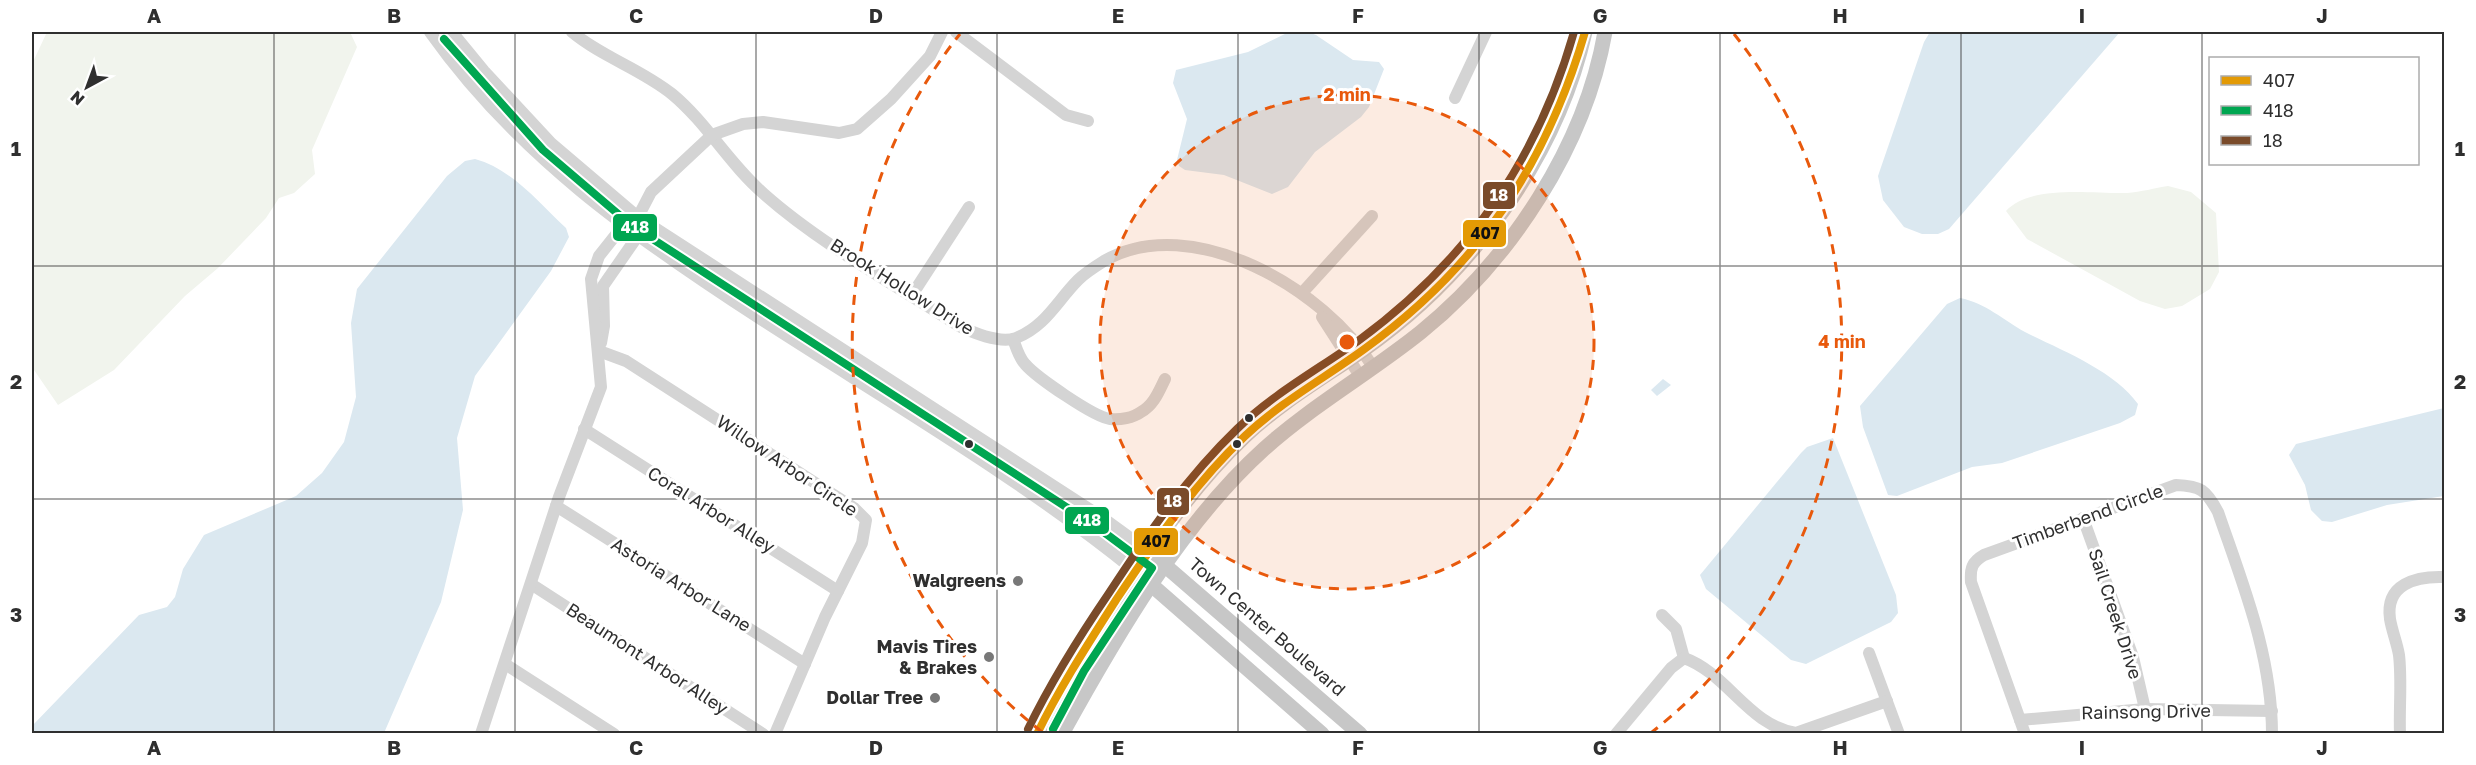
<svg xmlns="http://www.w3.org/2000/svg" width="2476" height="765" viewBox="0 0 2476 765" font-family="'Golos Text',sans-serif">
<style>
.green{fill:#f1f4ed}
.water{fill:#dbe8f0}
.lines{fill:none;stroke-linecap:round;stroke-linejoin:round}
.minor{stroke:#d4d4d4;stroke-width:12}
.major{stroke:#c7c7c7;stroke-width:15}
.bus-1-casing{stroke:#fff;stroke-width:12}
.bus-2-casing{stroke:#fff;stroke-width:12}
.bus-3-casing{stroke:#fff;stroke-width:12}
.bus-1{stroke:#e39a05;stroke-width:8}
.bus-2{stroke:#00a651;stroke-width:8}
.bus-3{stroke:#7a4b2a;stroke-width:8}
.grid{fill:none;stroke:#2f2f2f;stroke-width:1.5;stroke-opacity:0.55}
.ring{fill:none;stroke:#e8590c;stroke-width:3;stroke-dasharray:10 8}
.bus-dot{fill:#2f2f2f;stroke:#fff;stroke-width:2}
.poi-dot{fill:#787878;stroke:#fff;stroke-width:2}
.labels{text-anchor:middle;stroke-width:6;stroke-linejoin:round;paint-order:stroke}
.street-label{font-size:18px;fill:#2f2f2f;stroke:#fff}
.poi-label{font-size:18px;font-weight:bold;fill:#2f2f2f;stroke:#fff;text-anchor:end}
.centre{fill:#e8590c;stroke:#fff;stroke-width:3}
.ring-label{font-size:18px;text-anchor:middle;font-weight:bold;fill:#e8590c;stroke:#fff;stroke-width:6;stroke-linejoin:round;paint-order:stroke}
.line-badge{stroke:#fff;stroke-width:2}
.badge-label{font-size:16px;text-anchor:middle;font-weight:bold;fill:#fff}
.pale-badge-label{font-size:16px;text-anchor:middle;font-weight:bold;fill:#111}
.neatline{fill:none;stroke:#2f2f2f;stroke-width:2}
.grid-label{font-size:20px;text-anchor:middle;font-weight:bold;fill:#2f2f2f}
</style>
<rect width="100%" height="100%" fill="#fff"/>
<!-- green -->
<g class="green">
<polygon points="47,32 350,32 357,47 312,150 315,174 294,193 279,198 266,218 218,268 185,296 114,370 58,405 32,367 32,64"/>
<path d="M2168,186L2191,192L2216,213L2219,272L2210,289L2182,306L2165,309L2140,301L2027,239L2006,211C2030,184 2093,194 2127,193C2141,192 2155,188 2168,186Z"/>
</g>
<!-- water -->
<g class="water">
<polygon points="1289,32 1308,32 1316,35 1353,60 1379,62 1384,69 1369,107 1361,117 1315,152 1288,187 1272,194 1224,175 1185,170 1179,166 1177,160 1187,119 1173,83 1176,70 1248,52"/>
<polygon points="1930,32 2120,32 1949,229 1938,234 1922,234 1904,227 1883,200 1878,176 1924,42"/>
<path d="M475,159C512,169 539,203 566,228L569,237L551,271L475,376L457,438L463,510L441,602L384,733H32V726L139,615L167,607L175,597L183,569L204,535L296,496L322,473L344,442L356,397L351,323L357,289L447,176L465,161Z"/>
<path d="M1960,298C1986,303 2003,320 2025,332C2061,350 2115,371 2138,404L2135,415L2120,423L2002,463L1972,467L1897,496L1888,495L1863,427L1860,406L1947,304Z"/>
<polygon points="1663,379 1671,385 1657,396 1651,390"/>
<polygon points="2444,408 2444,496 2387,505 2332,522 2322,521 2311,510 2305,485 2289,455 2296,444"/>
<polygon points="1833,438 1896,595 1898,613 1891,622 1806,664 1791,660 1706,589 1700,575 1801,453 1807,447"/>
</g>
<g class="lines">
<!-- minor -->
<g class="minor">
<path d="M430,32C517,155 634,237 759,318C884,399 1019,477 1135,571"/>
<polyline points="452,32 484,71 551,143 638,217 1103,518 1147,550"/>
<path d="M572,32C602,57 641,69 672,94C707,123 729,164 764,194C819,243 897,286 959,326C974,333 1000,344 1016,338C1046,326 1057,301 1078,280C1085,273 1096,266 1104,261C1192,210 1326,290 1373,367"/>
<polyline points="956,32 1066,115 1088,121"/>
<polyline points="1455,98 1486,32"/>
<polyline points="1302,293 1372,216"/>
<polyline points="912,295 969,207"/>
<polyline points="1322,317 1360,376"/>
<path d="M1013,339C1016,347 1019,358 1025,364C1036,377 1094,417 1110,419C1120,420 1133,418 1141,412C1154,405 1159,391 1165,379"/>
<polyline points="601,343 604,326 603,286 637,237 637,230"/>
<polyline points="599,351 626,361 854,508 866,520 862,543 825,617 775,734"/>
<polyline points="584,429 838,591"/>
<polyline points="556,506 805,664"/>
<polyline points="2083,518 2133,657 2145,709"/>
<polyline points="531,584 763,734"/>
<polyline points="1662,615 1676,629 1684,658"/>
<polyline points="1869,653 1899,734"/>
<path d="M1684,658C1727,673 1749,726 1796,733L1887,701"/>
<polyline points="505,664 614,734"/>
<polyline points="2020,720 2145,709 2272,711"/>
<polyline points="481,734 559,497 601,387 591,279 599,256 622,227 638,217 651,192 712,135 743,124 763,122 839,133 857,129 891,99 930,56 942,32"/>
<polyline points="1616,734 1671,668 1684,658"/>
<path d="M2025,734L1971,582C1970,568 1972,562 1984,555L2176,485C2201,486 2206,490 2218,512C2243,585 2272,655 2272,734"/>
<path d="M2400,734C2399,708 2402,681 2399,655C2397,643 2392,631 2390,619C2385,584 2416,576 2444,577"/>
</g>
<!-- major -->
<g class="major">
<polyline points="1147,550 1360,734"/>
<polyline points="1147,581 1322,734"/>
<path d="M1037,734C1056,693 1082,654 1106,616C1148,552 1189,489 1245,436C1281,402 1323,378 1363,350C1469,276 1556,159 1585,32"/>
<path d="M1062,734C1116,636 1181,524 1264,449C1313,405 1370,373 1421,332C1511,259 1585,146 1605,32"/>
</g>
<defs>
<path id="bus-1" d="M1037,734C1060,687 1088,644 1116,600C1155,542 1194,484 1245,436C1281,402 1323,379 1363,350C1477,268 1546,166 1585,32"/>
<polyline id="bus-2" points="444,39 543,150 631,225 1097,527 1152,568 1084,671 1053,729"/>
<path id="bus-3" d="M1028,729C1051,682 1079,637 1109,593C1147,535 1187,477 1237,429C1273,394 1317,370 1358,341C1467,261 1537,161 1574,32"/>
</defs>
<!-- bus-1 casing -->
<use href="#bus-1" class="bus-1-casing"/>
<!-- bus-2 casing -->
<use href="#bus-2" class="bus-2-casing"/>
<!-- bus-3 casing -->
<use href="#bus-3" class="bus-3-casing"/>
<!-- bus-1 -->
<use href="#bus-1" class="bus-1"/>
<!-- bus-2 -->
<use href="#bus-2" class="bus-2"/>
<!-- bus-3 -->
<use href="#bus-3" class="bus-3"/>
</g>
<!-- grid -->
<path class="grid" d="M274,32V734M515,32V734M756,32V734M997,32V734M1238,32V734M1479,32V734M1720,32V734M1961,32V734M2202,32V734M32,266H2444M32,499H2444"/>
<!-- distance rings -->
<circle cx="1347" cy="342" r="247" fill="#e8590c" fill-opacity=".12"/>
<g class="ring">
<circle cx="1347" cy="342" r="247"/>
<path d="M1042 732A495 495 0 0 1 960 34M1734 34A495 495 0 0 1 1652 732"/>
</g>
<!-- markers -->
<g class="bus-dot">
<circle cx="1249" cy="418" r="5"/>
<circle cx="969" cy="444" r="5"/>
<circle cx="1237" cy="444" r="5"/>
</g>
<g class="poi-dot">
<circle cx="1018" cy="581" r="6"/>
<circle cx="989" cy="657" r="6"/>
<circle cx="935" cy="698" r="6"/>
</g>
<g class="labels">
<!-- street labels -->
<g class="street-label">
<text transform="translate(902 287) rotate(32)" y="6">Brook Hollow Drive</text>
<text transform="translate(787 466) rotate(34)" y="6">Willow Arbor Circle</text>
<text transform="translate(711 510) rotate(32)" y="6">Coral Arbor Alley</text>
<text transform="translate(2088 517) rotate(-20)" y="6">Timberbend Circle</text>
<text transform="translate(681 585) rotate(32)" y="6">Astoria Arbor Lane</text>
<text transform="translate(2115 614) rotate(72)" y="6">Sail Creek Drive</text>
<text transform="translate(1267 627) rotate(41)" y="6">Town Center Boulevard</text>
<text transform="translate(647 659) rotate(33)" y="6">Beaumont Arbor Alley</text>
<text transform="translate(2146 712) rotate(-1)" y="6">Rainsong Drive</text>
</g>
<!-- poi labels -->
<g class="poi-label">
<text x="1006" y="587">Walgreens</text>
<text x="977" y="653">Mavis Tires<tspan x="977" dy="21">&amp; Brakes</tspan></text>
<text x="923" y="704">Dollar Tree</text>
</g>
</g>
<circle cx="1347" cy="342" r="9" class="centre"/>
<g class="ring-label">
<text x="1347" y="101">2 min</text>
<text x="1842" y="348">4 min</text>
</g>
<g class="line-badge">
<rect x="1482" y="181" width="34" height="29" rx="6" fill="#7a4b2a"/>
<rect x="612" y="213" width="46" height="29" rx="6" fill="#00a651"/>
<rect x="1462" y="219" width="45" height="29" rx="6" fill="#e39a05"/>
<rect x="1156" y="487" width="34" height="29" rx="6" fill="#7a4b2a"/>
<rect x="1064" y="506" width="46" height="29" rx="6" fill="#00a651"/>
<rect x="1133" y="527" width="46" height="29" rx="6" fill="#e39a05"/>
</g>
<g class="badge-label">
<text x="1499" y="201">18</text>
<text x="635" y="233">418</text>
<text x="1173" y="507">18</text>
<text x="1087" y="526">418</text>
</g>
<g class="pale-badge-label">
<text x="1485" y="239">407</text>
<text x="1156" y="547">407</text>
</g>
<!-- border -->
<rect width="2476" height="765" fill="none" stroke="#ffffff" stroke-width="66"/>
<!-- legend -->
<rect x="2209" y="57" width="210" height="108" fill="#ffffff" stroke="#acacac" stroke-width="1.5"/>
<rect x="2221" y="76" width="30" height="9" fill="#e39a05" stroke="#acacac" stroke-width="1.5"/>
<text x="2263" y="87" font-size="18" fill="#2f2f2f">407</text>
<rect x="2221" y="106" width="30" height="9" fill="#00a651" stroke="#acacac" stroke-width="1.5"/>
<text x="2263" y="117" font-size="18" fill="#2f2f2f">418</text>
<rect x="2221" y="136" width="30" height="9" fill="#7a4b2a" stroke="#acacac" stroke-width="1.5"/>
<text x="2263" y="147" font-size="18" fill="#2f2f2f">18</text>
<!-- north arrow -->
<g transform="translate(87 87) rotate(221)" stroke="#ffffff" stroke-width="4.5" paint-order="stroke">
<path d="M0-4.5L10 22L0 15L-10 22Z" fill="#2f2f2f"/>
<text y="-9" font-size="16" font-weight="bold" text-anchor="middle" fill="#2f2f2f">N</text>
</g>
<rect x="33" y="33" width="2410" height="699" class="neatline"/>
<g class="grid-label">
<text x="154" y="23">A</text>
<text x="394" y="23">B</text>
<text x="636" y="23">C</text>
<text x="876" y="23">D</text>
<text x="1118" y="23">E</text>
<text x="1358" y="23">F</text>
<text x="1600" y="23">G</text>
<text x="1840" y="23">H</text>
<text x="2082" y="23">I</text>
<text x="2322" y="23">J</text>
<text x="16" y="156">1</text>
<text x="2460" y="156">1</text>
<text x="16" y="389">2</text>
<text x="2460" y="389">2</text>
<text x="16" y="622">3</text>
<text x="2460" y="622">3</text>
<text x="154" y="755">A</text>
<text x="394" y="755">B</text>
<text x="636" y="755">C</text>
<text x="876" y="755">D</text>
<text x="1118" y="755">E</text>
<text x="1358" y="755">F</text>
<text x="1600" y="755">G</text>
<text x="1840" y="755">H</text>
<text x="2082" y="755">I</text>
<text x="2322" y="755">J</text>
</g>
</svg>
